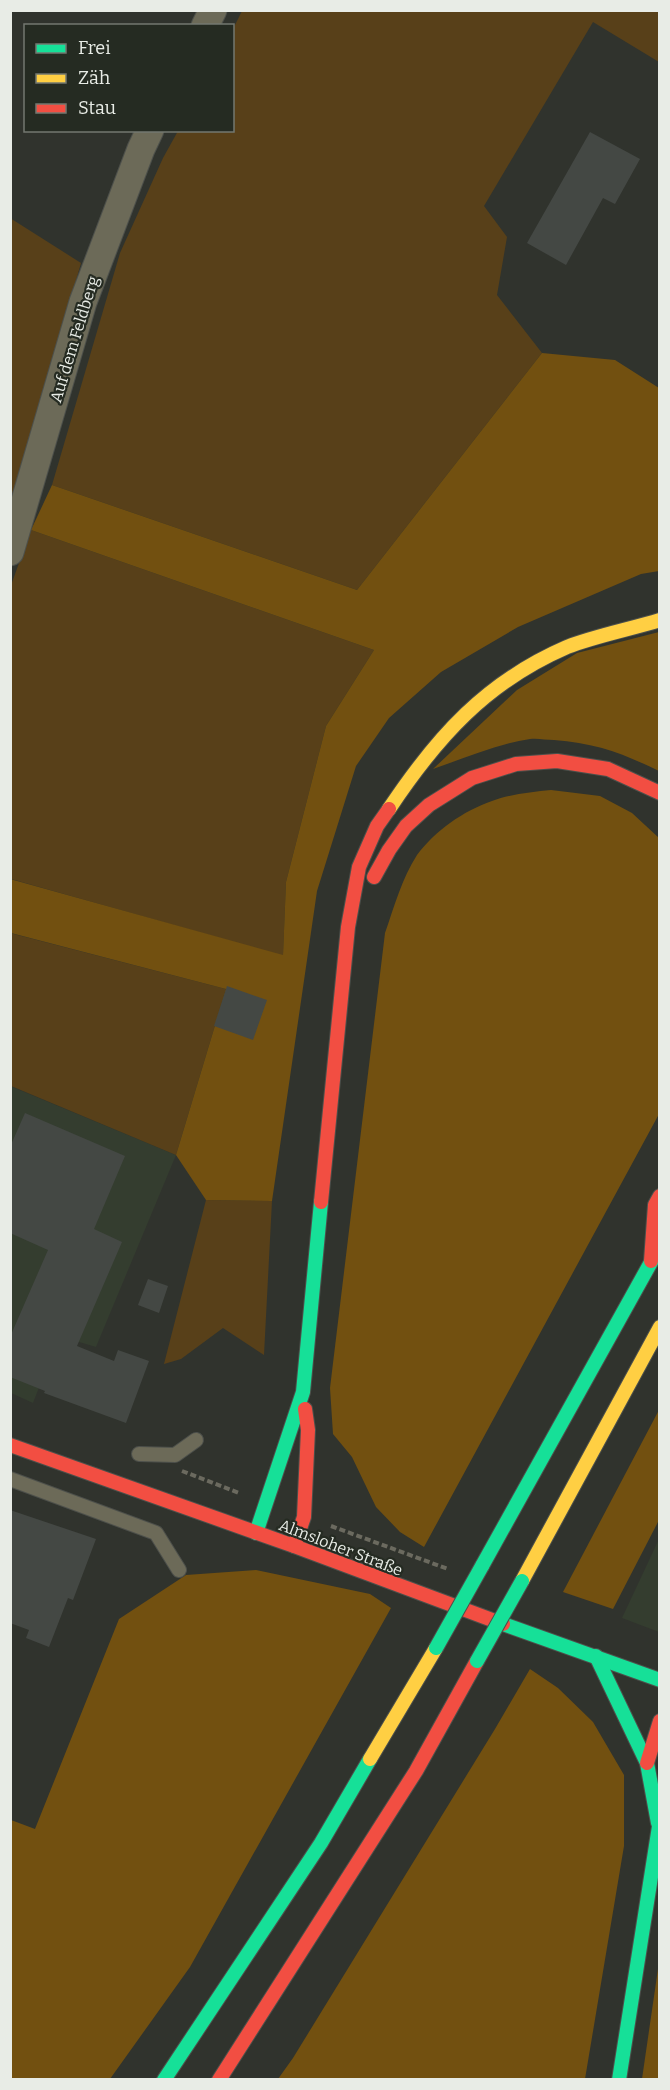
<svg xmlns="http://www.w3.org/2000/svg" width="670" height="2090" viewBox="0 0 670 2090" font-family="Bitter,serif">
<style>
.built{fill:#343d2f}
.green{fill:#584019}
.forest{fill:#725010}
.building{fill:#444844}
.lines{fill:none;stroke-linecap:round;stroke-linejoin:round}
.lane-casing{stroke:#4d504b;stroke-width:16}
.street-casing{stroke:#4d504b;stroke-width:29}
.fast-casing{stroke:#4d504b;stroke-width:16}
.slow-casing{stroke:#4d504b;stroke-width:16}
.jam-casing{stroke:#4d504b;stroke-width:16}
.path{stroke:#6b6a5f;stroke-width:4;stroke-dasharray:6 3;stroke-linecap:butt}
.lane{stroke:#6c6a58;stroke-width:14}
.street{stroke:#6c6a58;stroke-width:27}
.fast{stroke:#16e098;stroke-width:14}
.slow{stroke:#ffcf43;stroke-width:14}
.jam{stroke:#f24e42;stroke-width:14}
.fast-bridge-casing{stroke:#4d504b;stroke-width:16;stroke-linecap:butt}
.fast-bridge{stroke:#16e098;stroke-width:14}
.labels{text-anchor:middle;stroke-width:4.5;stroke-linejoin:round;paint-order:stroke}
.street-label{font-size:16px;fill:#e8ece6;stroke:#252b22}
</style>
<rect width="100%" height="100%" fill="#30332d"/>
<!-- built -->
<g class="built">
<polygon points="10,1086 176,1155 96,1347 59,1336 33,1403 11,1393"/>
<polygon points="659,1539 659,1632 622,1618"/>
</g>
<!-- green -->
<g class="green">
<polygon points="242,11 659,11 659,62 593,22 484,206 507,237 497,295 542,353 357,590 52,485 120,253 163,158 178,131 232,130 233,29"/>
<polygon points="10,218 81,263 14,495 10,494"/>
<polygon points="31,530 374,650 326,726 286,882 283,956 11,879 10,588"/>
<polygon points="10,933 226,989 176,1155 11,1086"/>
<polygon points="206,1200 272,1201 264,1355 223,1328 181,1359 164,1364"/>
</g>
<!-- forest -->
<g class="forest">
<polygon points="542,353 615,360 659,388 659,571 641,574 518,627 441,672 389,718 356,766 317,891 272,1201 206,1200 176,1155 226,989 11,933 10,879 283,955 286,882 326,726 374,650 31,530 52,485 357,590"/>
<path d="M659,632V771C622,753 595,743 554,740C546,740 538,738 530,739C497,744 465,758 433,769L517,690L577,653Z"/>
<path d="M551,790L600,796L632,813L659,838V1114L424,1547L400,1532L376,1507L352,1457L333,1434L330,1388L385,933C394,907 402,878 417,855C435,831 463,811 492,801C510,794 532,792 551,790Z"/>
<polygon points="659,1410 659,1520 613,1609 563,1592"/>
<polygon points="256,1570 370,1594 391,1608 190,1967 110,2079 11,2079 11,1820 35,1829 119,1619 186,1575"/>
<polygon points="530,1669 558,1688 593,1722 624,1775 624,1846 585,2079 278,2079 293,2058 495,1729"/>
<polygon points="659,1962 659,2079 642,2079"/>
</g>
<!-- building -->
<g class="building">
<polygon points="590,132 640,159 615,204 603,198 566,265 527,243"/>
<polygon points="227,986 267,1000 253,1040 214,1026"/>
<polygon points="25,1113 125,1156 94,1229 122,1242 77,1346 114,1361 118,1350 149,1361 126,1423 44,1393 45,1391 10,1377 10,1337 48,1250 10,1233 10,1147"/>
<polygon points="148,1279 168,1286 159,1313 138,1305"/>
<polygon points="10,1510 96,1539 73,1600 68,1598 49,1647 26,1638 29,1630 10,1623"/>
</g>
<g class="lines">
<defs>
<g id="lane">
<polyline points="139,1454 175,1455 196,1440"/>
<polyline points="10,1479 156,1533 179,1570"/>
</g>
<g id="street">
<polyline points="205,26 213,10"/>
<polyline points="10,552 83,302 141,149 150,130"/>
</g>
<g id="fast">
<polyline points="256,1533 303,1392 321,1202"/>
<polyline points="482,1566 660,1246"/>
<polyline points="503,1624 660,1680"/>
<polyline points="596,1656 647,1763 658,1823"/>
<polyline points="164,2080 321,1843 370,1759"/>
<polyline points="619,2080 660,1820"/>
</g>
<g id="slow">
<path d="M389,809C437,737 486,682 567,647C595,636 631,629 660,620"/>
<polyline points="522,1581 660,1327"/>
<polyline points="370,1759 436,1648"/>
</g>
<g id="jam">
<polyline points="374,877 389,850 406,826 429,805 472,778 516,764 557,761 608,769 660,793"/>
<polyline points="321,1202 348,927 359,867 377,826 389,809"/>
<polyline points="651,1261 655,1205 660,1196"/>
<polyline points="10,1445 294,1546 503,1624"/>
<polyline points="294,1546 304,1517 308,1430 305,1409"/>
<polyline points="647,1763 660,1721"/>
<polyline points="219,2080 416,1771 477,1661"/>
</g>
</defs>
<!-- lane casing -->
<use href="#lane" class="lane-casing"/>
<!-- street casing -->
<use href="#street" class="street-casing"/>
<!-- fast casing -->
<use href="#fast" class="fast-casing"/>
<!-- slow casing -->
<use href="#slow" class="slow-casing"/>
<!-- jam casing -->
<use href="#jam" class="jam-casing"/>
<!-- path -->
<g class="path">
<polyline points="182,1471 239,1493"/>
<polyline points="331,1526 448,1569"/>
</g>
<!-- lane -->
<use href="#lane" class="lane"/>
<!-- street -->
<use href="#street" class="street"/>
<!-- fast -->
<use href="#fast" class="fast"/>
<!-- slow -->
<use href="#slow" class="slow"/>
<!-- jam -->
<use href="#jam" class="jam"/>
<defs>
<g id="fast-bridge">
<polyline points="436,1648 482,1566"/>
<polyline points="477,1661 522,1581"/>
</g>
</defs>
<!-- fast-bridge casing -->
<use href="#fast-bridge" class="fast-bridge-casing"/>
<!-- fast-bridge -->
<use href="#fast-bridge" class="fast-bridge"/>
</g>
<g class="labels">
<!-- street labels -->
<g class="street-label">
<text transform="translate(74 339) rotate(-73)" y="6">Auf dem Feldberg</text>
<text transform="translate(341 1547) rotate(21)" y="6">Almsloher Straße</text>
</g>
</g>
<!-- border -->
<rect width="670" height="2090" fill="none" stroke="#e8ece6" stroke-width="24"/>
<!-- legend -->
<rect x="24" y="24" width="210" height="108" fill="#252b22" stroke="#737870" stroke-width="1.5"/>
<rect x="36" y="44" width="30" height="9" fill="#16e098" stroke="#737870" stroke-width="1.5"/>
<text x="78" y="54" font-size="18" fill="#e8ece6">Frei</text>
<rect x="36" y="74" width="30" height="9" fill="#ffcf43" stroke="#737870" stroke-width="1.5"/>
<text x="78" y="84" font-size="18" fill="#e8ece6">Zäh</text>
<rect x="36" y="104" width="30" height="9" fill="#f24e42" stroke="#737870" stroke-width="1.5"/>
<text x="78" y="114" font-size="18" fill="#e8ece6">Stau</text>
</svg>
